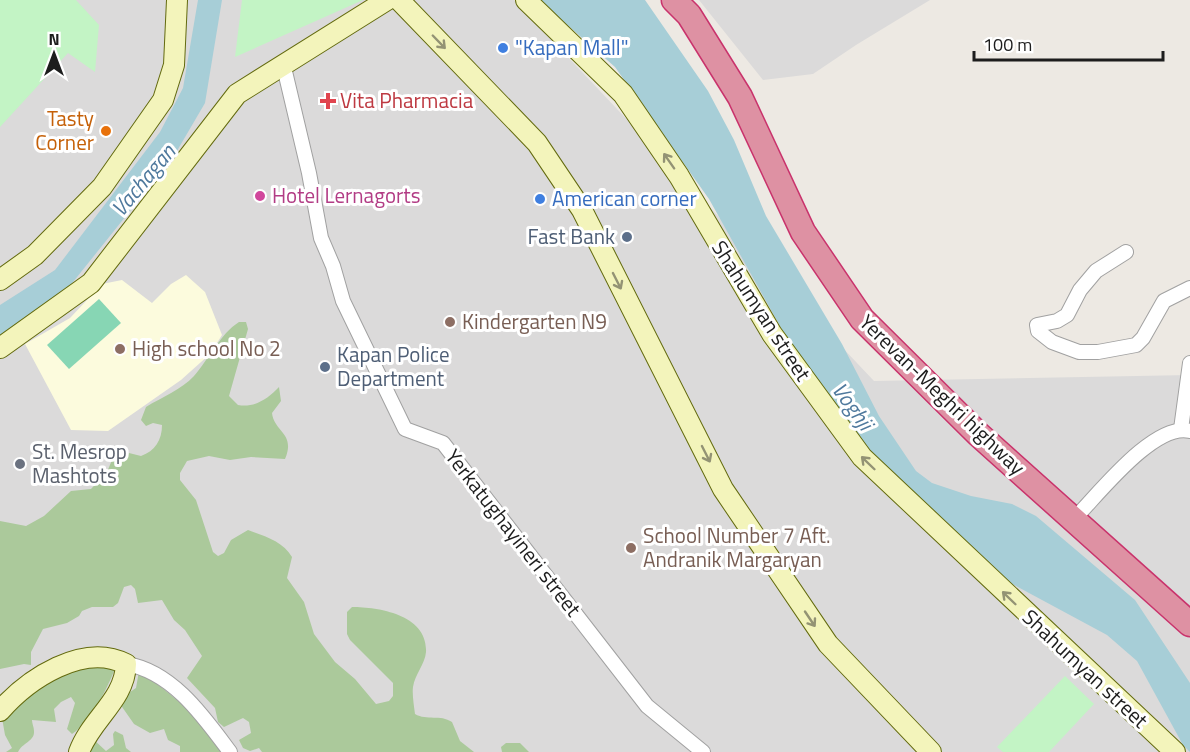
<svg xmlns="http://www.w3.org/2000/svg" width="1190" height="752" viewBox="0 0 1190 752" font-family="'Titillium Web',sans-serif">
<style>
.residential{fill:#dbdada}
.education{fill:#fcfbdd}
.forest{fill:#abc99b}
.park{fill:#c3f4c5}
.pitch{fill:#87d6b4}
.water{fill:#a7ced7}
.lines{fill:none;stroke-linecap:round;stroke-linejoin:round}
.street-casing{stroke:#a1a1a1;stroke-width:16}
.secondary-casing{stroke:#636a0e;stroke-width:22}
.highway-casing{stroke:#c9336c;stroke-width:27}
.street{stroke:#fff;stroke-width:14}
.secondary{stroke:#f3f4bb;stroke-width:20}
.highway{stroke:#de91a3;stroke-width:24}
.oneway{stroke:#939374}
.shop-dot{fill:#3f7fe0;stroke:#fff;stroke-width:2}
.health-dot{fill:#e0444e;stroke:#fff;stroke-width:2}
.food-dot{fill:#e8710a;stroke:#fff;stroke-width:2}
.hotel-dot{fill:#d1479c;stroke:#fff;stroke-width:2}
.service-dot{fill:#5c6f8a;stroke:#fff;stroke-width:2}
.education-dot{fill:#8d6e63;stroke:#fff;stroke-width:2}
.worship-dot{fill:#6b7280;stroke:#fff;stroke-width:2}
.labels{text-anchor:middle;stroke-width:6;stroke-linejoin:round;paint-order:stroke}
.shop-label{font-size:21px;fill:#366cbe;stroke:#fff;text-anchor:start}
.health-label{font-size:21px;fill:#be3a42;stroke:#fff;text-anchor:start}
.food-label{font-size:21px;fill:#c56008;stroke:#fff;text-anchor:end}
.hotel-label{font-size:21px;fill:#b23c85;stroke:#fff;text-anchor:start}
.service-label{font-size:21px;fill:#4e5e75;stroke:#fff;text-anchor:end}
.street-label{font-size:21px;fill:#1d1d1d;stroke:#fff}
.education-label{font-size:21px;fill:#785e54;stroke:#fff;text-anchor:start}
.worship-label{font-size:21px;fill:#5b616d;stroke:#fff;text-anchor:start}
.water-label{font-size:22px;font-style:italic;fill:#4f799d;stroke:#fff}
</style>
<rect width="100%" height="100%" fill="#ede9e3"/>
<!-- residential -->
<g class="residential">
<polygon points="0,0 514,0 874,381 1190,375 1190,752 0,752"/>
<polygon points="699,0 930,0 856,45 813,74 763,80"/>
</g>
<!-- education -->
<polygon class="education" points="186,275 205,292 222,335 210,354 181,380 108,431 71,430 25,344 70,318 102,284 122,280 152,303 171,284"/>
<!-- forest -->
<g class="forest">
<path d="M239,322H246L248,329L229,396L238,405C254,408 268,399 279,387L281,401L272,413C274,432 296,433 285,459L251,457L230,460L209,456L187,461L180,473V480L196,500L213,552L218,556L224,553L231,540L248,530C264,536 283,541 292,557L287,578L304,602L314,634L335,662L355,679L376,704L389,701L393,696V683L350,640L347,634V612L352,607C379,607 428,615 426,652C425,664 415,674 413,687C412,694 414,706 415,714C427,721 440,714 452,722L460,741L474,752H262L259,748L250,751L243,748L239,740L251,733L249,722L243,718L224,727L218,722L215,708L187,678L202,656L185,630L174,620L162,600L138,603L135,589L131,585L124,587L118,603L113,607H92L82,611L79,616L67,623L43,629L31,652V665L24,664L0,669V521L26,526L44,516L71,491L91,489L107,472L115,453L121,451L141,456C155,451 162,440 162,425L153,423L146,426L141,420L146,407C162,397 181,390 194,376C209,359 220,334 239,322Z"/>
<path d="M117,663C110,684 91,722 72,734L67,729L75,703L71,697L61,702L54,709L56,722L32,720C32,724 34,727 34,731C35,741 22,743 18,752H6L12,748L5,735L2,718L35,677Z"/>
<path d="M139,671C176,697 197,716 225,752H180V746L168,740L164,729L150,733L134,724L120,704L121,698L136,688Z"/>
<polygon points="115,731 123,735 126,748 131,752 83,752 93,739 106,751 114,745 113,734"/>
<polygon points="506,743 520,743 529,752 502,752 501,747"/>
</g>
<!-- park -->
<g class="park">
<polygon points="0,0 76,0 99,25 95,72 68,53 0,127"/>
<polygon points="242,0 363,0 235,57"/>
<polygon points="1065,676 1094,704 1049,752 1003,752 997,747"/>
</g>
<!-- pitch -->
<polygon class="pitch" points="99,299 121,323 69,369 47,345"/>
<!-- water -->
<g class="water">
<polygon points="198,0 222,0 205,103 174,156 65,292 0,335 0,305 55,270 160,132 183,88"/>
<polygon points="539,0 645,0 708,91 734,140 766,216 842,344 879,416 916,471 932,483 971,496 1012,504 1036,516 1135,600 1190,683 1190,752 1183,745 1137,661 1107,635 994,574 893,478 855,434 795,353 709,199 615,67"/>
</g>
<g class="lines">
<defs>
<g id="street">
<polyline points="283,63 309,173 321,238 333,266 343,301 405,429 443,443 647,706 703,752"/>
<polyline points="1126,252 1096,271 1080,290 1067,315 1057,321 1037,325 1038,331 1052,342 1079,352 1098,352 1136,345 1143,338 1164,301 1190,288"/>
<polyline points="1181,429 1190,363"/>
<path d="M1074,519C1098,495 1154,422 1190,431"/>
<path d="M126,664C172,671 204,717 230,752"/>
</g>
<g id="secondary">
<polyline points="399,0 537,143 582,210 723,489 828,644 931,752"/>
<polyline points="526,0 623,94 679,176 772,334 862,457 1175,752"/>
<polyline points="0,280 35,255 102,187 163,100 174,65 177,0"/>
<polyline points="0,348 91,283 237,94 387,0"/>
<path d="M0,711C28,679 83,642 126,664C125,700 91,719 79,752"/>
</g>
<polyline id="highway" points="674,0 689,15 740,97 803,232 862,319 978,434 1190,624"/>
</defs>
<!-- street casing -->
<use href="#street" class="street-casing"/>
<!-- secondary casing -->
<use href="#secondary" class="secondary-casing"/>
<!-- highway casing -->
<use href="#highway" class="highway-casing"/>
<!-- street -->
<use href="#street" class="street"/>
<!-- secondary -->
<use href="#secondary" class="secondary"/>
<!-- highway -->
<use href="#highway" class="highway"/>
</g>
<!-- one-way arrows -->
<defs><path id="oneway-shaft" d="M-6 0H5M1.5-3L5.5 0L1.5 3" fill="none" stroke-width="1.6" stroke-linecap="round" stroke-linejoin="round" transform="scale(1.5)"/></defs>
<g class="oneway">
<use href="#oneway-shaft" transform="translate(439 42) rotate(46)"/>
<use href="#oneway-shaft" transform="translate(669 161) rotate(-125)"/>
<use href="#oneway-shaft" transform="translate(617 281) rotate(63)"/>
<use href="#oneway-shaft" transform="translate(706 454) rotate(63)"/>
<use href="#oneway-shaft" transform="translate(868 463) rotate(-136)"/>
<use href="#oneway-shaft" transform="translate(1009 598) rotate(-136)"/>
<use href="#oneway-shaft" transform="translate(810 619) rotate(56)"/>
</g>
<!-- markers -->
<g class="shop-dot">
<circle cx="503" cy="48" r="6"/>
<circle cx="540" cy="199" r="6"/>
</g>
<path class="health-dot" d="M325 92h6v6h6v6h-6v6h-6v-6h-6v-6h6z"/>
<circle class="food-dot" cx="106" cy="131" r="6"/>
<circle class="hotel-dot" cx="260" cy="196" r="6"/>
<g class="service-dot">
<circle cx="627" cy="237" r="6"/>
<circle cx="325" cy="367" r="6"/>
</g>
<g class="education-dot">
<circle cx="450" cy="322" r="6"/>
<circle cx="120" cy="349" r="6"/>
<circle cx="631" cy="548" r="6"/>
</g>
<circle class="worship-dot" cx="20" cy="464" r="6"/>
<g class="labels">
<!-- shop labels -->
<g class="shop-label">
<text x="515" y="55">"Kapan Mall"</text>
<text x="552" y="206">American corner</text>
</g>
<!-- health labels -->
<g class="health-label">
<text x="340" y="108">Vita Pharmacia</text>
</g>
<!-- food labels -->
<g class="food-label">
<text x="94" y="126">Tasty<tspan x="94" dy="24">Corner</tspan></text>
</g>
<!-- hotel labels -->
<g class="hotel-label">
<text x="272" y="203">Hotel Lernagorts</text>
</g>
<!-- service labels -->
<g class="service-label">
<text x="615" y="244">Fast Bank</text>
<text x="337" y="362" text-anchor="start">Kapan Police<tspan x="337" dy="24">Department</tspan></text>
</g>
<!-- street labels -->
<g class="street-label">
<text transform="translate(761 311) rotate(57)" y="7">Shahumyan street</text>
<text transform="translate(942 395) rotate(44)" y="7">Yerevan-Meghri highway</text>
<text transform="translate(513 533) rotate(52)" y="7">Yerkatughayineri street</text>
<text transform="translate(1085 669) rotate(43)" y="7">Shahumyan street</text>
</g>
<!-- education labels -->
<g class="education-label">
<text x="462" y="329">Kindergarten N9</text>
<text x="132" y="356">High school No 2</text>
<text x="643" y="543">School Number 7 Aft.<tspan x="643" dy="24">Andranik Margaryan</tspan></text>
</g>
<!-- worship labels -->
<g class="worship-label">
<text x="32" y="459">St. Mesrop<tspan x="32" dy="24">Mashtots</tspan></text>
</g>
<!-- water labels -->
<g class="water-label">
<text transform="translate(143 180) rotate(-50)" y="8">Vachagan</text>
<text transform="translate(853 406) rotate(54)" y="8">Voghji</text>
</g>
</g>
<!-- north arrow -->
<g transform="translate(54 54)" stroke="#ffffff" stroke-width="4.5" paint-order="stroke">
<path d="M0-4.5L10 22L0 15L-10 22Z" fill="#1d1d1d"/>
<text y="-9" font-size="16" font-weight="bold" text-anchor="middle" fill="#1d1d1d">N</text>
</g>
<!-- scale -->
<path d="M974 51v9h189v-9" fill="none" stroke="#1d1d1d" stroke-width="3"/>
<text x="983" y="51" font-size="18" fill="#1d1d1d" stroke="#ffffff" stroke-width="4.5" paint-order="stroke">100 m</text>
</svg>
